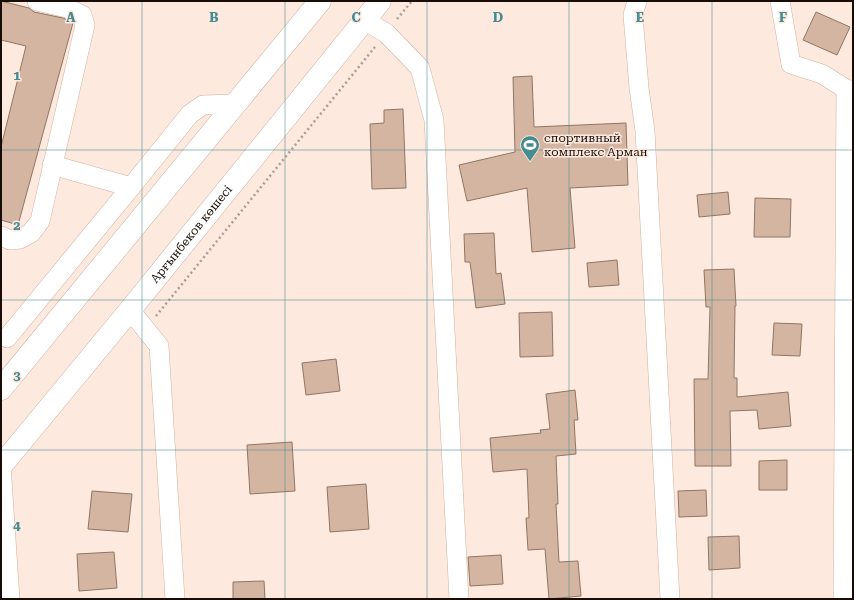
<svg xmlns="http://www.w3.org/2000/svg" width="854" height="600" viewBox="0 0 854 600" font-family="'Roboto Serif',serif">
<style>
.building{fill:#d4b5a2;stroke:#917563}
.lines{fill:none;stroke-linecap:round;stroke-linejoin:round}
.minor-casing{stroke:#d0b19e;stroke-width:20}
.major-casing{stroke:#d0b19e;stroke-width:23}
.path{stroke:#ad9c92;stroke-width:2.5;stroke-dasharray:2 3;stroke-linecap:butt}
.minor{stroke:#fff;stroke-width:19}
.major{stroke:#fff;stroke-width:22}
.grid{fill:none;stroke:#448b92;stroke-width:1;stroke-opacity:0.55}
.labels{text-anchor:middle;stroke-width:3;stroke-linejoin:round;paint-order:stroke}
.poi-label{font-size:12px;fill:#170c06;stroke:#fde9dd;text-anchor:start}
.street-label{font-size:12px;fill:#170c06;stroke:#fde9dd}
.grid-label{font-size:13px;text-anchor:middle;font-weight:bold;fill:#448b92;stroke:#fde9dd;stroke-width:3;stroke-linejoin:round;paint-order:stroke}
</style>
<rect width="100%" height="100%" fill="#fde9dd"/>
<!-- building -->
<g class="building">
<polygon points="1,1 29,8 34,12 63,18 73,23 18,225 1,220 1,147 26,46 1,40"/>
<polygon points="816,12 850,27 837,55 803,40"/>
<polygon points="532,76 534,127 626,123 628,185 570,188 575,248 532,252 527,188 467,201 459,165 515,152 513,77"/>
<polygon points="403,109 406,188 372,189 370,124 384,123 384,110"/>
<polygon points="728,192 730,214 699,217 697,195"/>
<polygon points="755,198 791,199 790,237 754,237"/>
<polygon points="494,233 496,274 501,273 505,304 476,308 470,262 465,262 464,234"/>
<polygon points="617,260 619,285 589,287 587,263"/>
<polygon points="734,269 736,306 735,306 734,378 737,378 737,397 788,392 791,426 759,429 757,410 730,411 731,466 695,466 694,379 708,379 710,307 706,307 704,270"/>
<polygon points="552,312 553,356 520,357 519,313"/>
<polygon points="774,323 802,324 800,356 772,355"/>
<polygon points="336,359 340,391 306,395 302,363"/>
<polygon points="575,390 578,420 574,420 576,454 556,456 558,504 556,504 559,562 578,561 581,596 549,599 545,549 528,550 526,518 529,518 527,469 493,472 490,438 541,433 540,430 550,429 546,394"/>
<polygon points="292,442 295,491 250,494 247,445"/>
<polygon points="787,460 787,490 759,490 759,461"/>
<polygon points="366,484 369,529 330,532 327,487"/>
<polygon points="706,490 707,516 679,517 678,491"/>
<polygon points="92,491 132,494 128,532 88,529"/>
<polygon points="739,536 740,568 709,570 708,537"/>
<polygon points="114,552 117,588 79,591 77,554"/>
<polygon points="501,555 503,584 470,586 468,557"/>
<polygon points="264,581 265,599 233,599 233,582"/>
</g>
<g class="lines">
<defs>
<g id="minor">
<polyline points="637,1 633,15 639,88 645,131 670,599"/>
<polyline points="780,1 791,64 822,74 846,89 853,91"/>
<polyline points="364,20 386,33 420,68 434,120 459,599"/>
<polyline points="52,165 131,187"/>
<polyline points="1,236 10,240 20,239 31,233 40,221 85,25 82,15 67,8 37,1"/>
<polyline points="130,310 159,346 175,599"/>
<polyline points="7,338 131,187 190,114 203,105 235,104"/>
<polyline points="1,465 10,599"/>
<polyline points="843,599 846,89"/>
</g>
<g id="major">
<polyline points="1,389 320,1"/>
<path id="s1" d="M1,466L130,310L380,1"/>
</g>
</defs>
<!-- minor casing -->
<use href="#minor" class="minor-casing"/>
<!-- major casing -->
<use href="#major" class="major-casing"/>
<!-- path -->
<g class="path">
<polyline points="397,19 412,1"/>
<polyline points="156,316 375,47"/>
</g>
<!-- minor -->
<use href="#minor" class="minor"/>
<!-- major -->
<use href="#major" class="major"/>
</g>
<!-- grid -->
<path class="grid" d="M142,1V599M285,1V599M427,1V599M569,1V599M712,1V599M1,150H853M1,300H853M1,450H853"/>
<!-- icons -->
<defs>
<symbol id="stadium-pin" viewBox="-11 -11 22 30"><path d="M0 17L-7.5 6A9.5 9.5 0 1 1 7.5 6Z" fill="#448b92" stroke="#fde9dd"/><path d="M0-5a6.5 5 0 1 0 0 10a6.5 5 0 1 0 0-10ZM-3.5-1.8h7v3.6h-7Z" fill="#fff"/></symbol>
</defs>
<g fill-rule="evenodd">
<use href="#stadium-pin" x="519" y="134" width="22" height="30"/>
</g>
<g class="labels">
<!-- poi labels -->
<g class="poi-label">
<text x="544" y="142">спортивный<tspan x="544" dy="14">комплекс Арман</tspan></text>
</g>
<!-- street labels -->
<g class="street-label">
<text dy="4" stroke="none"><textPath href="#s1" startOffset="300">Арғынбеков көшесі</textPath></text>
</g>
</g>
<g class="grid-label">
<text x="71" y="22">A</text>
<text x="214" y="22">B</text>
<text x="356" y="22">C</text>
<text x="498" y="22">D</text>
<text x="640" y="22">E</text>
<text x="783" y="22">F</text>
<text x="17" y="80">1</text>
<text x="17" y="230">2</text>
<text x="17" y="380">3</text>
<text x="17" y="530">4</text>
</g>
<!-- border -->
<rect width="854" height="600" fill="none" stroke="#170c06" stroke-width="4"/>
</svg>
